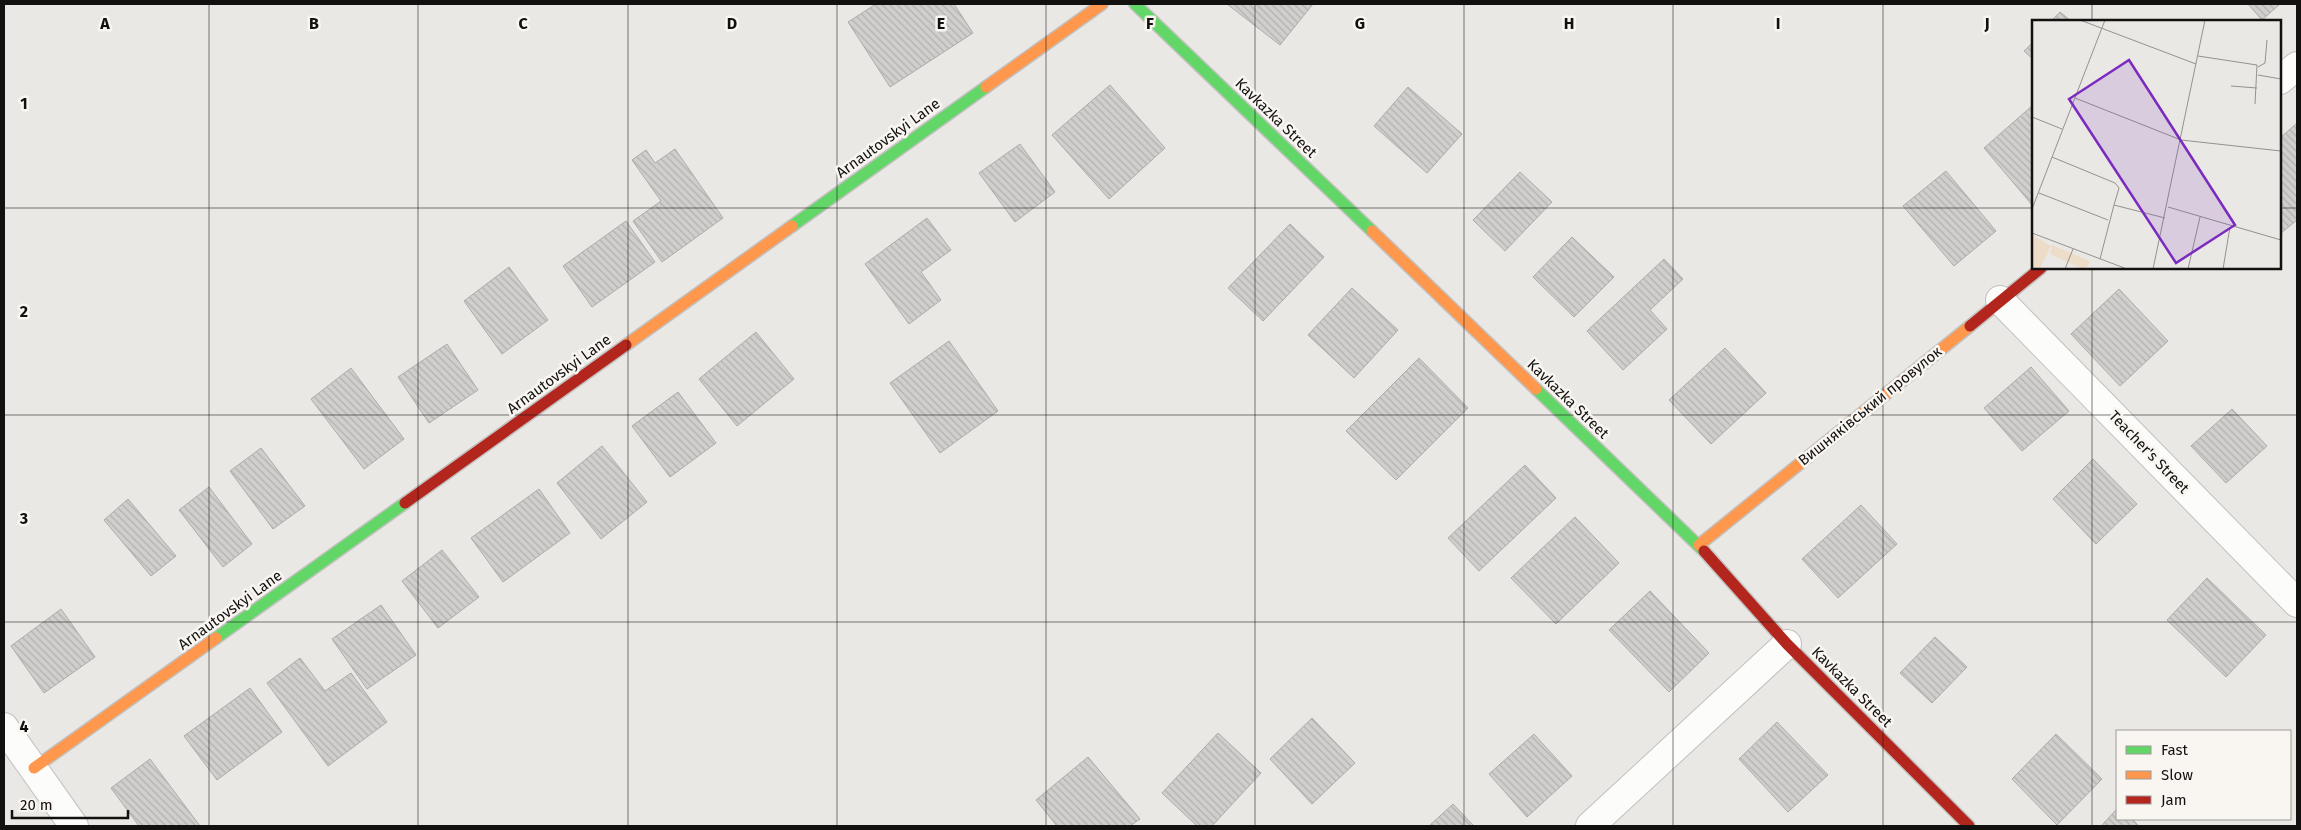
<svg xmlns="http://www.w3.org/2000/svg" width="2301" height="830" viewBox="0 0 2301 830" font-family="'Fira Sans',sans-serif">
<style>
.building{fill:url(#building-back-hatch);stroke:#adaca9}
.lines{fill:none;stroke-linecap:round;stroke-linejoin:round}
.street-casing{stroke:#c2c1bf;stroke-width:30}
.fast-casing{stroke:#c2c1bf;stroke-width:14}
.slow-casing{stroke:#c2c1bf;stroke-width:14}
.jam-casing{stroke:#c2c1bf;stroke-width:14}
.street{stroke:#fcfcfb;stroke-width:28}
.fast{stroke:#63d668;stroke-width:11}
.slow{stroke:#ff974d;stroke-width:11}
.jam{stroke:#b3261e;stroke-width:11}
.grid{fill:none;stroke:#121110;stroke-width:1;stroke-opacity:0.55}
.labels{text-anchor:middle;stroke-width:5;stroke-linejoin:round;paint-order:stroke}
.street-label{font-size:15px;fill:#121110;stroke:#f9f5f1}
.inset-road{fill:none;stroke:#949290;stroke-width:1}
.view{fill:#7b2cbf;fill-opacity:0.15;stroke:#7b2cbf;stroke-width:2.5}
.inset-edge{fill:none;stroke:#121110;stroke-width:2.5}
.grid-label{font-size:16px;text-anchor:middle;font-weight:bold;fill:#121110;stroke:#f9f5f1;stroke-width:5;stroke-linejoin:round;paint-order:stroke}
</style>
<defs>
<pattern id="building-back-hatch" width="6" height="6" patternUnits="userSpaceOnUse" patternTransform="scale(1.25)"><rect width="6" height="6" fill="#d0cfcd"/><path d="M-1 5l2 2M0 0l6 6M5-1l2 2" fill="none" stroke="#b2b1af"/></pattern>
</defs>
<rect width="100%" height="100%" fill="#eae8e5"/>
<!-- building -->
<g class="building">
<polygon points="876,4 954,4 973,33 890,87 848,22"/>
<polygon points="1227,4 1313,4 1280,45"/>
<polygon points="2248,4 2280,4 2262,20"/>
<polygon points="2060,12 2071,21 2051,21"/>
<polygon points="2034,41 2034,60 2024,51"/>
<polygon points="1110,85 1165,148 1109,199 1052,135"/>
<polygon points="1408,87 1462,134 1427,173 1374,126"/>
<polygon points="2033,105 2034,206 2033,206 1984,148"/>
<polygon points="2297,123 2297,220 2280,234 2280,138"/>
<polygon points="1020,144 1055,192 1015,222 979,173"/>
<polygon points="675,149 723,218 662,262 633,221 661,201 632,160 646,150 655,163"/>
<polygon points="1946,171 1996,231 1954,266 1903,206"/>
<polygon points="1520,172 1552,202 1505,251 1473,220"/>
<polygon points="927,218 951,250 921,272 941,300 909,324 865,264"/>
<polygon points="626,221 655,262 592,307 563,266"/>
<polygon points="1290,224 1324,257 1263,321 1228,288"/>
<polygon points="1572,237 1614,277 1574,317 1533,277"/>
<polygon points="1664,259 1683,279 1650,310 1667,329 1623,370 1587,331"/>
<polygon points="509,267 548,320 502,354 464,301"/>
<polygon points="1352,288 1398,330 1354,378 1308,335"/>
<polygon points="2119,289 2168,341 2120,386 2071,334"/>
<polygon points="756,332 794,379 737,426 699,379"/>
<polygon points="949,341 998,411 940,453 890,383"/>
<polygon points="447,344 478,390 429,423 398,377"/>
<polygon points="1725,348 1766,393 1711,444 1669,400"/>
<polygon points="1419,358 1468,408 1396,480 1346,431"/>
<polygon points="2031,367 2069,411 2022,451 1984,408"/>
<polygon points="351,368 404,439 364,469 311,399"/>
<polygon points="678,392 716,443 670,477 632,426"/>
<polygon points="2232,409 2267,446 2226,483 2191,446"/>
<polygon points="602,446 647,502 601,539 557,483"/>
<polygon points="261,448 305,506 273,529 230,471"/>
<polygon points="2093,459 2137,504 2096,544 2053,499"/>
<polygon points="1525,465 1556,498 1479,571 1448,538"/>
<polygon points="209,487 252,544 223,567 179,510"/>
<polygon points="539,489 570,533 503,582 471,538"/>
<polygon points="128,499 176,556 151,576 104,520"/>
<polygon points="1861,505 1897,544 1838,598 1802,559"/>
<polygon points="1575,517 1619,563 1556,624 1511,578"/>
<polygon points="442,550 479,597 438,628 402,581"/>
<polygon points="2207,578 2266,635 2226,677 2167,620"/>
<polygon points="1650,591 1709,653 1669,692 1609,630"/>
<polygon points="381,605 416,655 367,689 332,639"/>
<polygon points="61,609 95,657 44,693 11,646"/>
<polygon points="1935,637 1967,667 1932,703 1900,673"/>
<polygon points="300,658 325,691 351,673 387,722 328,766 267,683"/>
<polygon points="250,688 282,732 217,780 184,736"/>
<polygon points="1312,718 1355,763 1312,804 1270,759"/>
<polygon points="1777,722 1828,775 1788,812 1739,759"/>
<polygon points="1218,733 1261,773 1212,826 1197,826 1162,793"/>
<polygon points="1534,734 1572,776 1527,817 1489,774"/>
<polygon points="2056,734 2102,779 2057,825 2012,779"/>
<polygon points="1088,757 1140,819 1130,826 1057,826 1036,800"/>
<polygon points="150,759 200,826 139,826 111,788"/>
<polygon points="1453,804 1474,826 1429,826"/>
<polygon points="2117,809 2117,819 2132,819 2139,826 2101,826"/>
</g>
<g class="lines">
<defs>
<g id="street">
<polyline points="2280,80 2297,66"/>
<polyline points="2000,300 2297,603"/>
<polyline points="4,727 74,826"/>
<polyline points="1590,826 1787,644"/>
</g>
<g id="fast">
<polyline points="1135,4 1372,231"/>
<polyline points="792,226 986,87"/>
<polyline points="1536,389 1704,551"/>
<polyline points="216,638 405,503"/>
</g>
<g id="slow">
<polyline points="986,87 1102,4"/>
<polyline points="1372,231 1536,389"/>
<polyline points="626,345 792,226"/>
<polyline points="1699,545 1970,326"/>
<polyline points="34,768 216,638"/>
</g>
<g id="jam">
<polyline points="1970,326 2041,268"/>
<polyline points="405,503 626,345"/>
<polyline points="1704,551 1787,644 1969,826"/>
</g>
</defs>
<!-- street casing -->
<use href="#street" class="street-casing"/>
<!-- fast casing -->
<use href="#fast" class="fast-casing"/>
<!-- slow casing -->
<use href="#slow" class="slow-casing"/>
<!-- jam casing -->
<use href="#jam" class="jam-casing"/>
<!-- street -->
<use href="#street" class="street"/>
<!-- fast -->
<use href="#fast" class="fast"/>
<!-- slow -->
<use href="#slow" class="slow"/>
<!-- jam -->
<use href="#jam" class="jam"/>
</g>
<!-- grid -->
<path class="grid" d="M209,4V826M418,4V826M628,4V826M837,4V826M1046,4V826M1255,4V826M1464,4V826M1673,4V826M1883,4V826M2092,4V21M4,208H2034M2280,208H2297M2092,268V826M4,415H2297M4,622H2297"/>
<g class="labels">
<!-- street labels -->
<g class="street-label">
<text transform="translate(1276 118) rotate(44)" y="5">Kavkazka Street</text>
<text transform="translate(888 138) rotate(-36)" y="5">Arnautovskyi Lane</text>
<text transform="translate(559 374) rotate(-36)" y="5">Arnautovskyi Lane</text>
<text transform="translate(1568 399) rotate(44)" y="5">Kavkazka Street</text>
<text transform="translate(1870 406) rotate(-39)" y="5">Вишняківський провулок</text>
<text transform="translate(2149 452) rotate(46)" y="5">Teacher's Street</text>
<text transform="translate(230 610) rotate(-36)" y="5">Arnautovskyi Lane</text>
<text transform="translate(1852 687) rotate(45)" y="5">Kavkazka Street</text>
</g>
</g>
<!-- overview -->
<g transform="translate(2032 20)">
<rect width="249" height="249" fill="#eae8e5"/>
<path d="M20,225L58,241L56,246L51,249L18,234Z" fill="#eddcc8"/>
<path d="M0,215L19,226L8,249H0Z" fill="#eddcc8"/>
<path class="inset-road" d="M48,0L164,44M166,36L225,45L223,84M226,47L233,43L235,20M226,55L249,59M199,66L225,68M43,78L149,120L249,131M0,97L30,109M20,137L83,163L87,168L82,185L133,198M7,173L76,200M136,187L249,220M0,189L73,0M0,213L95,249M68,239L82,185M33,249L41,229M121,249L173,0M156,249L168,197M191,249L198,207"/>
<path class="view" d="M97,40L203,205L144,243L37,79Z"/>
<rect width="249" height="249" class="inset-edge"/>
</g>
<g class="grid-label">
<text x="105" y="29">A</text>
<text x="314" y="29">B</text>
<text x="523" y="29">C</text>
<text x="732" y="29">D</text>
<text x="941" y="29">E</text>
<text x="1150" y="29">F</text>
<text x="1360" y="29">G</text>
<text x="1569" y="29">H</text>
<text x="1778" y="29">I</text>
<text x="1987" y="29">J</text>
<text x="24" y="109">1</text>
<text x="24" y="317">2</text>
<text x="24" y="524">3</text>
<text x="24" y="732">4</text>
</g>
<!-- border -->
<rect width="2301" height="830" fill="none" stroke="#121110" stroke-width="10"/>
<!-- legend -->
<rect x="2116" y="730" width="175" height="90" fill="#f9f5f1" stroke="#9d9a97"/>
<rect x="2126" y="746" width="25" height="8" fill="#63d668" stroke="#9d9a97"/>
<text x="2161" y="755" font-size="15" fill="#121110">Fast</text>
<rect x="2126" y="771" width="25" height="8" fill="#ff974d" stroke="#9d9a97"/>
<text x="2161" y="780" font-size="15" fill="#121110">Slow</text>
<rect x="2126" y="796" width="25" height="8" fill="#b3261e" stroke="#9d9a97"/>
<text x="2161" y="805" font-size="15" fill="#121110">Jam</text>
<!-- scale -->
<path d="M12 810v8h116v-8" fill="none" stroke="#121110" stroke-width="2.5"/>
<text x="20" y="810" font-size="15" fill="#121110" stroke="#f9f5f1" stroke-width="4" paint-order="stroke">20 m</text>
</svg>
